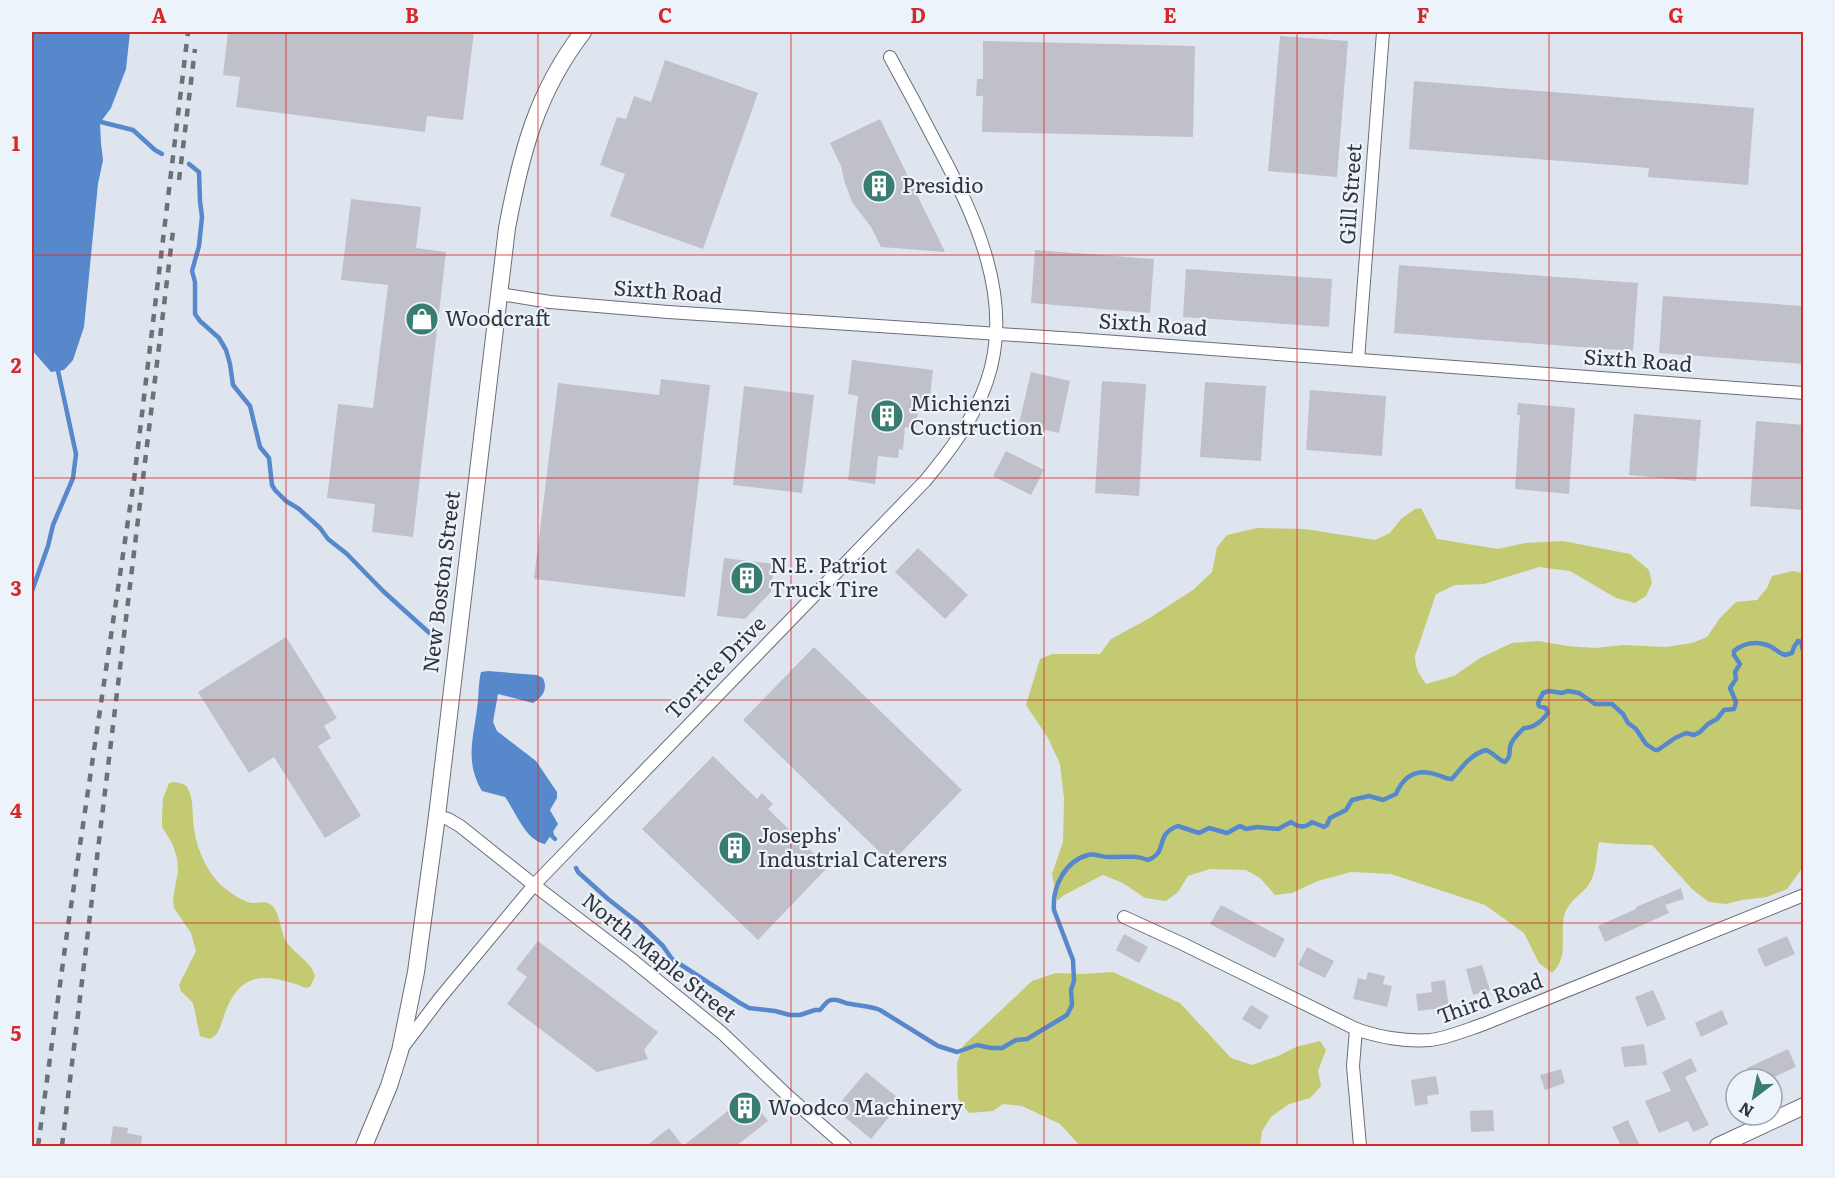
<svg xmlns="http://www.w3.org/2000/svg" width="1835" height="1178" viewBox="0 0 1835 1178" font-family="Literata,serif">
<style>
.green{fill:#c3ca72}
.water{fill:#5788cb}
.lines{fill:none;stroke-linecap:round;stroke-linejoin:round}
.stream{stroke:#5788cb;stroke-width:4.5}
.building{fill:#c0c0ca}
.minor-casing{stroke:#696e76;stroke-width:14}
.secondary-casing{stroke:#696e76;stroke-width:18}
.minor{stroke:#fff;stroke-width:12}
.secondary{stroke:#fff;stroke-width:16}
.rail{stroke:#6d7076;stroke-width:4.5;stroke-dasharray:8 8;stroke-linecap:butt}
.grid{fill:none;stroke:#d62828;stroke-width:1.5;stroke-opacity:0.55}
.labels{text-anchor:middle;stroke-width:4.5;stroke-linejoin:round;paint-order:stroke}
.poi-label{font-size:21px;fill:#323438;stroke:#ecf3fb;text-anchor:start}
.street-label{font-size:21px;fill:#323438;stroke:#ecf3fb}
.neatline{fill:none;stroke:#d62828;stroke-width:2}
.grid-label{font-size:20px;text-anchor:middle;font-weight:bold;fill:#d62828}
</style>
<rect width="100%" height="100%" fill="#dfe5ee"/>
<!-- green -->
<g class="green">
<path d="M1421,508L1437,539L1498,549L1525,543L1563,541L1630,554L1649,570L1652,583L1646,596L1635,603L1616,598L1570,571L1539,567L1484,584L1455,585L1436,594L1415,656C1415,668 1419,674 1426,684L1454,676L1480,658L1512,643L1539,641L1567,646L1595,648L1624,645L1666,647L1692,643L1707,637L1720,618L1736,602L1757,600L1767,588L1772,576L1793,571L1803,573V867L1787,889L1767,897L1742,900L1726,904L1709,902L1693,890L1652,845L1617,844L1599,842C1596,856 1597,875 1587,887C1579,896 1567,903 1564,916C1560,936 1569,958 1552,973L1539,963L1524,933L1485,905L1391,874L1351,872L1318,881L1292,893L1275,895L1260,878L1246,870L1210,869L1188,876L1178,892L1166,901L1145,898L1123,883L1103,875L1064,895L1057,901L1052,874L1063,842L1064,798L1060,764L1048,738L1026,705L1040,659L1052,654H1100L1111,639L1148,619L1193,590L1212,572L1217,547L1227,535L1257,528L1305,529L1375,540L1390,533L1401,519L1415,509Z"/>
<path d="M175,782C179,783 184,783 187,787C194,797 192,816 194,828C196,846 205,868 218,882C223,888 244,903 252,903C258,903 264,901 270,904C280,910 280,931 286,941C294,954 311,961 315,976L310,987L306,988C265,973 240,970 224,1016C220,1026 220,1034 210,1039L200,1036L193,1003L181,991L179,985L196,951L191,933L174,908L173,899L178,871L177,858L172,843L162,827V818L163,799L169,783Z"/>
<polygon points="1113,972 1180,1003 1231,1058 1252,1065 1278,1056 1296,1047 1320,1041 1326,1050 1318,1071 1321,1086 1310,1098 1289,1104 1271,1117 1262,1131 1260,1146 1080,1146 1060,1124 1022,1106 1003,1104 993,1111 969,1113 958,1099 957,1063 963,1046 1032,981 1056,973 1081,974"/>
</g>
<!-- water -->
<g class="water">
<polygon points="32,32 130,32 126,69 111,108 100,123 101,143 103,160 98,184 84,327 73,360 64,370 51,372 32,350"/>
<path d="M488,671L537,675L543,678C548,689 543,697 533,703L498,694L493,722L497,731L536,761L557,792V798L550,810L558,824L545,844C525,840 516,812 505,797L482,791C465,762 473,740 477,709C479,697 478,684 481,672Z"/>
</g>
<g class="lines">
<!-- stream -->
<g class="stream">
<polyline points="97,121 133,130 155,150 162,154"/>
<polyline points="189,164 199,172 200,201 202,217 199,246 192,271 195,282 195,314 200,321 219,338 226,350 230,364 233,385 250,406 260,447 269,458 272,485 275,490 286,501 299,509 320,528 328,539 347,554 383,591 435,638"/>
<polyline points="32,591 48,546 53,525 73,478 76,454 57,366"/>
<polyline points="550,828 552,836 555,839"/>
<path d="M576,868L578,872L608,899L640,924L663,946L672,959L740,1003L749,1008L775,1011L790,1015H800L815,1010H820C824,1006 826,1001 831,1000C839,998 844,1004 851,1004C861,1006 870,1006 880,1010L938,1046L957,1052L977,1045L991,1048H1002L1016,1040L1027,1039L1067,1015L1072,1005L1071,990L1074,981L1073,960L1054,910C1052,887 1065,861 1088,855C1096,853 1103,858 1111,857C1125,857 1135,855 1148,860C1170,851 1153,835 1178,826L1199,833L1209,828L1227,833L1240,826L1246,829L1257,827L1278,829L1291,822C1298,827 1305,829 1312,822L1324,827L1327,825L1330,818L1346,810L1352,800L1369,796L1383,800L1396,794C1404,775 1418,768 1438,775C1444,777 1446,779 1452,779C1462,767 1471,754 1486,750C1494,753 1499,761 1505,762C1511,756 1509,754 1510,747C1511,740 1519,733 1524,728C1533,728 1542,721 1548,713L1546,708L1539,706L1538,703L1543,693L1549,691L1562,693L1568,691L1579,693L1595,704H1612L1623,714L1628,723L1636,729L1646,744L1655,750H1658L1675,738L1686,733L1694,735L1700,732L1708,724L1717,719L1724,710L1734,709L1736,702L1730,688L1736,679L1735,672L1740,664L1734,655V651C1744,643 1755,641 1767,645C1774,647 1778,653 1785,655L1792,653L1794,647L1798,641L1801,642L1804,655"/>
</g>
</g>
<!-- building -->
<g class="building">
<polygon points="228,32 474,32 463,120 427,116 425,132 236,107 240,77 223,75"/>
<polygon points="1280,36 1348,41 1337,177 1268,171"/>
<polygon points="983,41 1195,46 1193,137 982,132 983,96 976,96 977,79 983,79"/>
<polygon points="665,60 758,93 703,249 610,216 625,174 600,165 617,117 626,119 634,96 651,102"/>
<polygon points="1414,81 1754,108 1748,185 1648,177 1649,168 1409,149"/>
<polygon points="880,119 945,252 881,247 871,227 852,202 845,183 841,166 830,143"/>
<polygon points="351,199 421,207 416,248 446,252 413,537 372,532 375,504 327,498 338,404 373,408 388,285 341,280"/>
<polygon points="1035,250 1154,259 1150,313 1031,303"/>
<polygon points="1399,265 1638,283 1633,351 1394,333"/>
<polygon points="1186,269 1332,279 1329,327 1183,317"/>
<polygon points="1663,296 1803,306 1803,364 1659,353"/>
<polygon points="852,360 933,370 929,405 919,403 916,429 905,427 903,450 899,449 898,458 878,456 875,484 848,480 858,396 848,394"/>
<polygon points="1031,372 1070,381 1059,433 1019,424"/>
<polygon points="661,379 710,385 685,597 534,579 558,383 659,395"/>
<polygon points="1102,381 1146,384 1139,496 1095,493"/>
<polygon points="1205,382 1266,386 1261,461 1200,457"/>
<polygon points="744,386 814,395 802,493 733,485"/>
<polygon points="1310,390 1386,396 1382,456 1306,450"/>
<polygon points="1518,403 1575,408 1569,494 1515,489 1520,415 1517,415"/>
<polygon points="1634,414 1701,420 1696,481 1629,475"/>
<polygon points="1756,421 1803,425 1803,510 1750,506"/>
<polygon points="1006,451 1044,470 1031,495 993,476"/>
<polygon points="918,548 968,595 945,619 895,572"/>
<polygon points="724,558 774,564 771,592 745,619 717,616"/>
<polygon points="286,637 337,718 324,726 331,738 318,746 361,816 325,838 274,757 249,773 198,692"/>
<polygon points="814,647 962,790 891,863 743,720"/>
<polygon points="713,756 757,799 762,793 773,804 768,809 828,867 758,940 642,829"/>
<polygon points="1681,888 1684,899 1665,905 1669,913 1605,942 1598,926 1636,909 1636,907"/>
<polygon points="1221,905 1285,939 1275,958 1210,924"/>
<polygon points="1124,934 1148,947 1139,963 1116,950"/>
<polygon points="1787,936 1795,954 1765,967 1757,949"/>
<polygon points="538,941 658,1032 644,1050 648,1059 597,1072 507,1004 527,977 516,969"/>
<polygon points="1307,947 1334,961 1325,978 1298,965"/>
<polygon points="1482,965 1490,990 1473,995 1466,969"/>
<polygon points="1368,972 1385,976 1383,984 1392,986 1387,1007 1353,999 1358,978 1366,980"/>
<polygon points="1445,980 1449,1007 1418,1011 1416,994 1432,992 1431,982"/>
<polygon points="1653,990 1666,1019 1647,1027 1635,997"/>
<polygon points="1251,1005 1269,1016 1260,1030 1242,1019"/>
<polygon points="1722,1010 1728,1024 1701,1037 1695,1023"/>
<polygon points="1644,1044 1647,1065 1624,1067 1621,1047"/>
<polygon points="1788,1049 1796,1067 1770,1079 1752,1079 1747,1068"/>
<polygon points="1691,1058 1697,1071 1685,1077 1709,1125 1693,1132 1688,1121 1659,1133 1645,1101 1671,1091 1662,1072"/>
<polygon points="1561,1069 1565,1083 1545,1090 1540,1075"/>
<polygon points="866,1072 902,1101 871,1139 835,1109"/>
<polygon points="1436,1076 1439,1094 1427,1096 1428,1104 1415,1106 1411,1080"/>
<polygon points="748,1095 768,1121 736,1146 646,1146 669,1128 683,1146"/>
<polygon points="1493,1110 1494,1131 1471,1132 1470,1111"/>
<polygon points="1628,1120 1640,1146 1621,1146 1612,1127"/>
<polygon points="113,1126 128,1128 127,1133 142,1136 141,1146 110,1146"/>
</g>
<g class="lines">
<defs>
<g id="minor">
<polyline points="500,294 550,302 668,312 1076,339 1804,393"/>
<polyline points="1358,360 1383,32"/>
<polyline points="437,816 448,819 460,826 534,885 631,959 722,1033 788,1096 845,1146"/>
<path d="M1124,917L1183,944L1356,1029C1378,1037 1406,1042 1430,1040C1448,1038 1466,1030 1484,1024L1804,895"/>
<polyline points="1356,1029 1353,1066 1360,1146"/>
<path d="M403,1047L440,998L534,885L925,481C950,451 974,419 987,381C1015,299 975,216 937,145C922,116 906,86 890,57"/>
</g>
<g id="secondary">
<path d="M364,1146L389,1086L400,1051L416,972L437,816L507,228C521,154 536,93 583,32"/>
<polyline points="1718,1146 1804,1106"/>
</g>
</defs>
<!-- minor casing -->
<use href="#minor" class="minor-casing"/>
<!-- secondary casing -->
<use href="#secondary" class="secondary-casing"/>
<!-- minor -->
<use href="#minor" class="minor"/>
<!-- secondary -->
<use href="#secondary" class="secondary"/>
<!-- rail -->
<g class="rail">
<polyline points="179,180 195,49"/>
<polyline points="38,1146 67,933 134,480 188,32"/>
<polyline points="62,1146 173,231"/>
</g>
</g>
<!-- grid -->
<path class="grid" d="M286,32V1146M538,32V1146M791,32V1146M1044,32V1146M1297,32V1146M1549,32V1146M32,255H1804M32,478H1804M32,700H1804M32,923H1804"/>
<!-- icons -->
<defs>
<symbol id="building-disc" viewBox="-11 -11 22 22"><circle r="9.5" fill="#397d71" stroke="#ecf3fb"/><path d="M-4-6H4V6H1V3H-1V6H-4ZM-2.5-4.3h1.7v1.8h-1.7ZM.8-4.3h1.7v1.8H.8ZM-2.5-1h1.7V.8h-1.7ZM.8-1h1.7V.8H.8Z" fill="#fff"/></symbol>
<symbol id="shop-disc" viewBox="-11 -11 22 22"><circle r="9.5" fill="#397d71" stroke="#ecf3fb"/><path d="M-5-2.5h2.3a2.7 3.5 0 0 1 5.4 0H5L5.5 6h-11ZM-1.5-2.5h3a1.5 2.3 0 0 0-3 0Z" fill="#fff"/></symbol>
</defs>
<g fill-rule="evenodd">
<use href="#building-disc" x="860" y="167" width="38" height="38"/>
<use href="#shop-disc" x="403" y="300" width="38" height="38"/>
<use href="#building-disc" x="868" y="397" width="38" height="38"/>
<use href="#building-disc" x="728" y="559" width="38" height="38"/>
<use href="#building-disc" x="716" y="829" width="38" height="38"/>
<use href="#building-disc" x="726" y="1089" width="38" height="38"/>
</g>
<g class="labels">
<!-- poi labels -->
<g class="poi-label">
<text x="902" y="193">Presidio</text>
<text x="445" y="326">Woodcraft</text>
<text x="910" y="411">Michienzi<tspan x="910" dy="24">Construction</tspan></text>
<text x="770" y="573">N.E. Patriot<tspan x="770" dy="24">Truck Tire</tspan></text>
<text x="758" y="843">Josephs'<tspan x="758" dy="24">Industrial Caterers</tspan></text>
<text x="768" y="1115">Woodco Machinery</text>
</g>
<!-- street labels -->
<g class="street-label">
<text transform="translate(1351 194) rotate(-86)" y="7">Gill Street</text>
<text transform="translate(668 292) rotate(4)" y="7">Sixth Road</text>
<text transform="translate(1153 325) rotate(4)" y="7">Sixth Road</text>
<text transform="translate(1638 361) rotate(4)" y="7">Sixth Road</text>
<text transform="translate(442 582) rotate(-83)" y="7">New Boston Street</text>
<text transform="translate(716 668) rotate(-46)" y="7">Torrice Drive</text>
<text transform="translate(659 958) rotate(39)" y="7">North Maple Street</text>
<text transform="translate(1490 999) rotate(-20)" y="7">Third Road</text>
</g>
</g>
<!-- border -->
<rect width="1835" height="1178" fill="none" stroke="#ecf3fb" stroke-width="66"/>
<!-- north arrow -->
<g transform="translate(1754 1097) rotate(212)"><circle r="28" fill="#ecf3fb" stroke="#a2a7ad" stroke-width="1.5"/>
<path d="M0-4.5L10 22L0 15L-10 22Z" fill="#397d71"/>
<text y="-9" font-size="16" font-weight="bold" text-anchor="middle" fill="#323438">N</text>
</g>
<rect x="33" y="33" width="1769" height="1112" class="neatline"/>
<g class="grid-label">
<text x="159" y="23">A</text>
<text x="412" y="23">B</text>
<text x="665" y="23">C</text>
<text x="918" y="23">D</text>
<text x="1170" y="23">E</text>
<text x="1423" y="23">F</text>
<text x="1676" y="23">G</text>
<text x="16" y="151">1</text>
<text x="16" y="373">2</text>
<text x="16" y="596">3</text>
<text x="16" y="818">4</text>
<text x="16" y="1041">5</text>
</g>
</svg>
